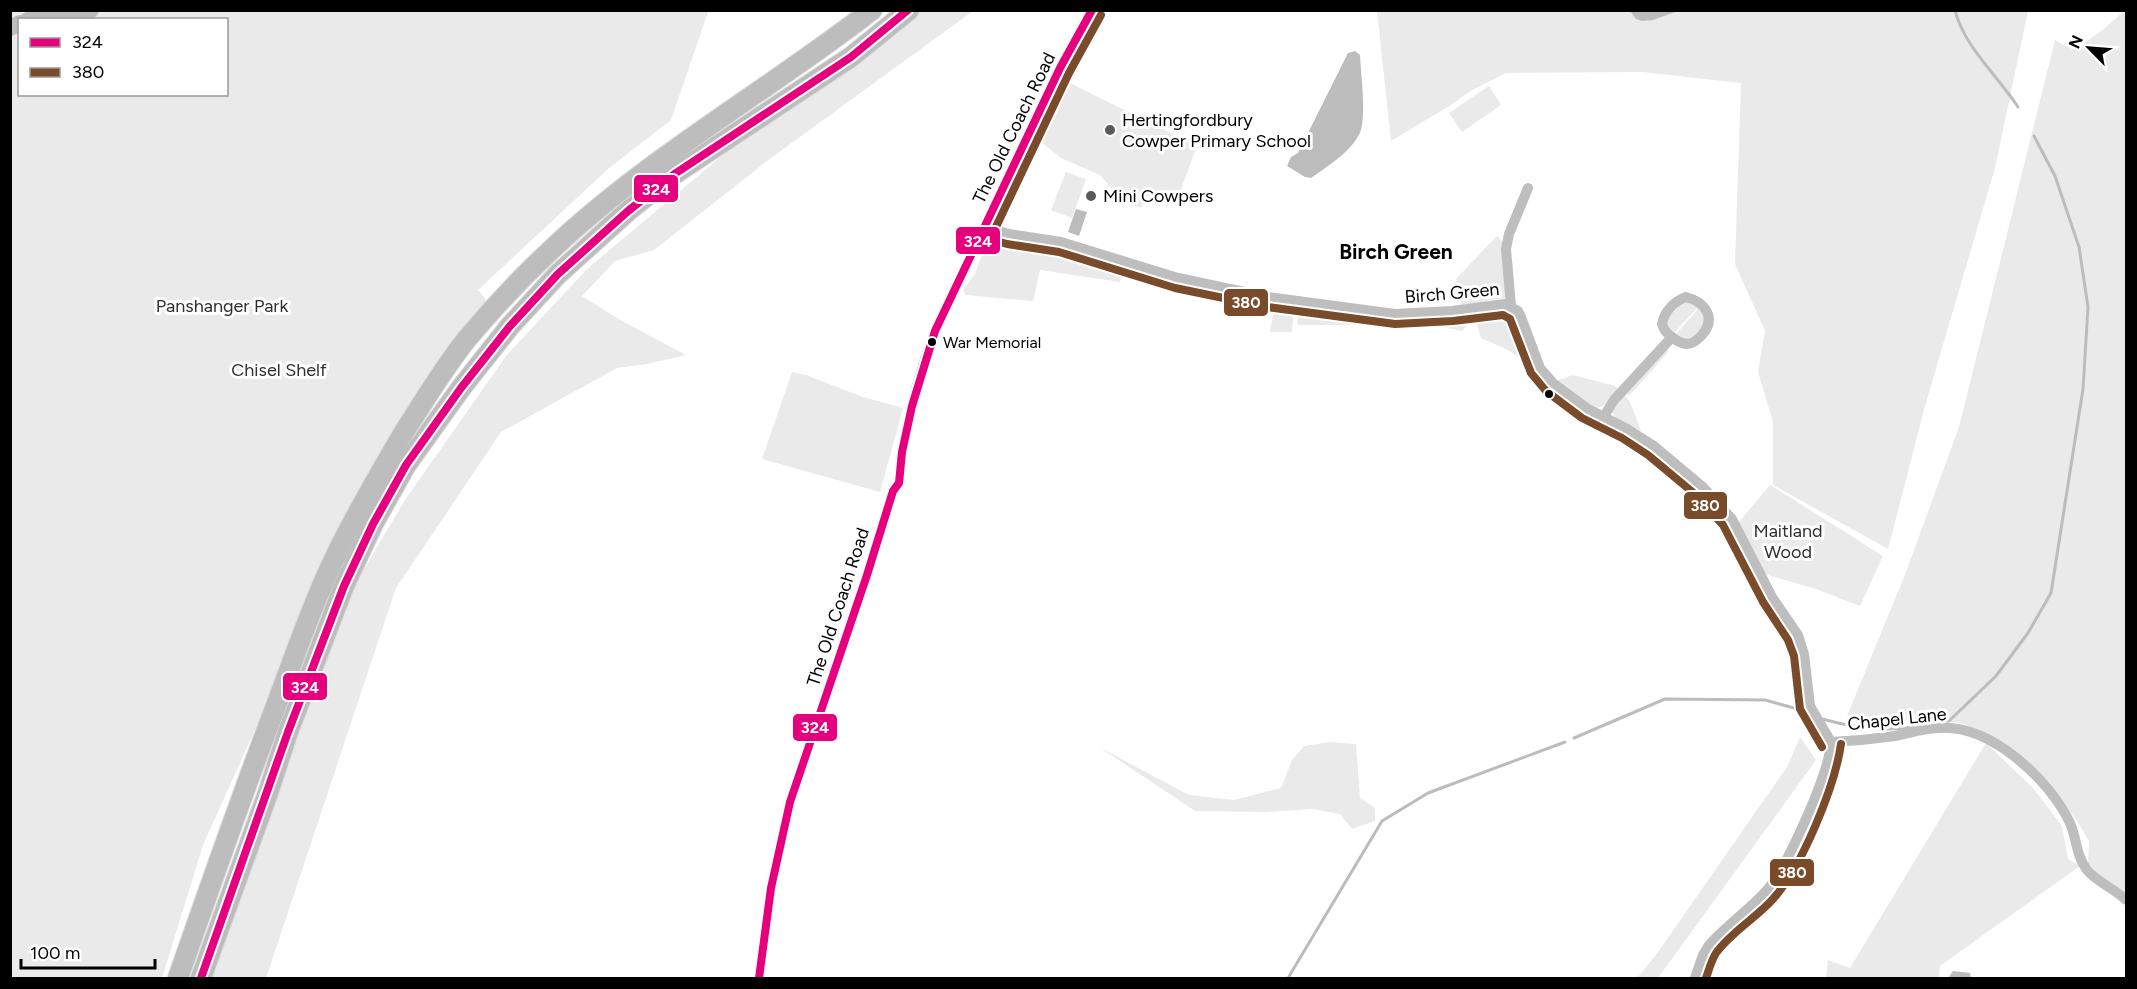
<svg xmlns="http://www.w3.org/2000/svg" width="2137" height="989" viewBox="0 0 2137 989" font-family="Figtree,sans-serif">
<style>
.green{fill:#eaeaea;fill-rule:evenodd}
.water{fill:#bcbcbc}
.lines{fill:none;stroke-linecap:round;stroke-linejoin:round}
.stream{stroke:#bcbcbc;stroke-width:3}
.river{stroke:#bcbcbc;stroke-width:16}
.highway-casing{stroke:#dbdbdb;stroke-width:22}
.street{stroke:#bebebe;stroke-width:10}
.highway{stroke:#bdbdbd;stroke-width:20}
.bus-1-casing{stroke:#fff;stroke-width:12}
.bus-2-casing{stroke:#fff;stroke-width:12}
.bus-1{stroke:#e5007d;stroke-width:8}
.bus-2{stroke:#7a4b2a;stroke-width:8}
.poi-dot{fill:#595959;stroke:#fff;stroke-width:2}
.bus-dot{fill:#000;stroke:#fff;stroke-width:2}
.labels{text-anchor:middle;stroke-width:6;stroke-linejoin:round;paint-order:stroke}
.bus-label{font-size:16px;fill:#000;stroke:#fff;text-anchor:start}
.poi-label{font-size:18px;fill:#000;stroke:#fff;text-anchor:start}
.street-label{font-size:18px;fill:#000;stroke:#fff}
.park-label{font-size:18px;fill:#2f2f2f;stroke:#fff}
.quarter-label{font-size:21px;font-weight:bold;fill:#000;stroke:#fff}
.line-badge{stroke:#fff;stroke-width:2}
.badge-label{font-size:16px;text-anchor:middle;font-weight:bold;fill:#fff}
</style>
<rect width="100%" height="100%" fill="#fff"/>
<!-- green -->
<g class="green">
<path d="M10,11H712L708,12L671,120L608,169L478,290L489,303L442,356L352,501L253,734L203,845L162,978H11ZM20,20H226V94H20Z"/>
<polygon points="922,11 973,11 771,158 654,250 615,261 582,296 622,321 686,355 647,364 617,368 501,432 396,588 266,978 212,978 271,805 354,586 405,500 506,356 588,268 741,140"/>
<polygon points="1377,11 2028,11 1995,168 1925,406 1888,549 1773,485 1773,422 1758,372 1765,331 1735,264 1741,83 1643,72 1506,73 1470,91 1451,105 1391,141"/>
<polygon points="2124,11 2126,11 2126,896 2099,875 2088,863 2089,841 2077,821 2054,791 2003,743 1962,723 1847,716 1906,572 1959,427 2055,40 2074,50 2104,29"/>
<polygon points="1070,83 1197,146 1177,200 1157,193 1152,196 1146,196 1141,208 1129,204 1127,196 1113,190 1100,175 1061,158 1041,142"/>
<polygon points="1489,86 1501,105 1462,132 1449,113"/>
<polygon points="1066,172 1086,179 1072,218 1051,210"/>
<polygon points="1497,236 1503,242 1506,298 1461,305 1460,290 1456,279"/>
<polygon points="1002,238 1057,245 1123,268 1120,282 1040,270 1033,301 965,295 963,290 975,274 987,241 989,239"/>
<polygon points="1685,301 1698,307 1674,333 1667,325 1669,316"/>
<polygon points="1275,302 1294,304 1292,332 1270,332"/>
<polygon points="1299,305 1348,315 1352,312 1390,317 1390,325 1297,325"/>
<polygon points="1699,308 1705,313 1704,326 1688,341 1676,334"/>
<polygon points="1503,309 1514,314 1532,358 1530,365 1508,350 1481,338 1476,321 1479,311"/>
<polygon points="1472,311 1473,318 1462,331 1433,325 1435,316"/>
<polygon points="1428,316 1428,325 1397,326 1395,318"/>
<polygon points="1666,348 1669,351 1629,396 1626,393"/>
<polygon points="792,372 806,375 863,397 903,408 880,492 762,459"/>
<path d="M1573,375L1615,386L1619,389C1612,397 1605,409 1594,408L1558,380Z"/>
<polygon points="1624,394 1630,402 1641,431 1615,418 1612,411"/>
<polygon points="1770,485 1883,556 1860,606 1816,589 1761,573 1738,523"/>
<polygon points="1800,737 1816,760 1658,978 1637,978 1656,955 1787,767"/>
<polygon points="1330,742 1356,744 1360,798 1375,808 1375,821 1352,829 1340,814 1313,809 1266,812 1195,811 1099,747 1189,795 1234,800 1281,788 1292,760 1304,746"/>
<polygon points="1986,743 2033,788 2062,826 2068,859 2080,866 1940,966 1939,978 1826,978 1828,960 1850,968"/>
</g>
<!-- water -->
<g class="water">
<polygon points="1630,11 1678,11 1653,20 1642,21 1636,19"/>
<path d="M1355,51L1360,55C1361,75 1366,112 1361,130C1354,150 1328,166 1311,178L1305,177L1287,166L1291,157L1298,153L1348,53Z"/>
<polygon points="1076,209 1087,212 1079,236 1068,232"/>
<polygon points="1953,971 1970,973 1971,978 1948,978"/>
</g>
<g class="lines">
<!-- stream -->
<g class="stream">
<path d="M1955,10C1964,47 1998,76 2018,107"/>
<path d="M1822,719C1851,727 1883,732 1913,727"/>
<polyline points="1932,724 1949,721 1996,676 2028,633 2051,593 2083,389 2088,307 2079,247 2055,176 2034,136"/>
<polyline points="1574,738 1665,699 1765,700 1805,711"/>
<polyline points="1288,978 1382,821 1428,793 1565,742"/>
</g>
<!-- river -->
<g class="river">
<polyline points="28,20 50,14 78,18 91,10"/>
<polyline points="10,28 20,23"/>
</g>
<defs>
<g id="highway">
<path d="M178,978C209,889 240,800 274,711C294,658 313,602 338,551C358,510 381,471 404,432C424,401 443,369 466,340C492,309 521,278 551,250C648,158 766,92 872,10"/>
<polyline points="201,978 268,793 288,732 344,586 373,524 406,465 461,388 510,326 558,274 628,211 676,173 851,57 909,10"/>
</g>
</defs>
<!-- highway casing -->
<use href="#highway" class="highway-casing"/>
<!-- street -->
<g class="street">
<polyline points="985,227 1009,234 1061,242 1178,278 1268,297 1395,314 1452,311 1505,304 1518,311 1521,317 1540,368 1553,383 1588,409 1627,429 1654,446 1703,487 1732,519 1772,597 1798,635 1804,654 1810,706 1831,742"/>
<path d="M1686,297C1705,302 1717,318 1702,335C1697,340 1693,344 1686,344C1676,342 1665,334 1662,324C1664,312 1674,301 1686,297Z"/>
<polyline points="1511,306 1506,249 1509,234 1528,188"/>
<polyline points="1603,418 1614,400 1672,337"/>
<path d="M1831,742C1853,741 1874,739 1895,736C1910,733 1925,728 1940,728C1991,725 2049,779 2070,823C2077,839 2076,856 2087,870C2097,882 2115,889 2126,900"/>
<path d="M759,978L771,888L790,802L867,575L893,491C904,481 899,465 902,452C909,410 920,370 935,331L1060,68L1092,10"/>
<path d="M1695,978L1703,955L1709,945C1727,925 1749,910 1767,890C1787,867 1830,772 1831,742"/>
</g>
<!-- highway -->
<use href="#highway" class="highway"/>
<defs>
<g id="bus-1">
<polyline points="201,978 288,732 344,586 373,524 406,465 461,388 510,326 558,274 628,211 676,173 851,57 908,10"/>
<polyline points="759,978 771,888 790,802 867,575 893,491 899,483 902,452 912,406 935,331 1060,68 1092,10"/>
</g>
<g id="bus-2">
<polyline points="994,231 1069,73 1101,15"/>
<polyline points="982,237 1007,244 1059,252 1175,288 1267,307 1395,324 1453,321 1503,315 1510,319 1531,373 1546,391 1582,418 1622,438 1648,455 1696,495 1723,525 1763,602 1788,640 1794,656 1800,709 1822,747"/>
<path d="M1706,978C1709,970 1711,961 1716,953C1731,932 1756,918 1773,899C1802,867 1835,786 1841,744"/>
</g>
</defs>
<!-- bus-1 casing -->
<use href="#bus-1" class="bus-1-casing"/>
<!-- bus-2 casing -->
<use href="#bus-2" class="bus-2-casing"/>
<!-- bus-1 -->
<use href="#bus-1" class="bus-1"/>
<!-- bus-2 -->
<use href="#bus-2" class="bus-2"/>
</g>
<!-- markers -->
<g class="poi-dot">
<circle cx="1110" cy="130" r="6"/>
<circle cx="1091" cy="196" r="6"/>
</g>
<g class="bus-dot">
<circle cx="932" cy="342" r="5"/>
<circle cx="1549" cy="394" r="5"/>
</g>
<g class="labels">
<!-- bus labels -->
<g class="bus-label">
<text x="943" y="348">War Memorial</text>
</g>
<!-- poi labels -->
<g class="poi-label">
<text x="1122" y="126">Hertingfordbury<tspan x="1122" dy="21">Cowper Primary School</tspan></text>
<text x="1103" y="202">Mini Cowpers</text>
</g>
<!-- street labels -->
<g class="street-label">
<text transform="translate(1014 128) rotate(-64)" y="6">The Old Coach Road</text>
<text transform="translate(1452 293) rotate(-5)" y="6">Birch Green</text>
<text transform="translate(838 607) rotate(-72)" y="6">The Old Coach Road</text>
<text transform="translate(1897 719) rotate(-6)" y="6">Chapel Lane</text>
</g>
<!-- park labels -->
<g class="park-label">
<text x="222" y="312">Panshanger Park</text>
<text x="279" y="376">Chisel Shelf</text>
<text x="1788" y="537">Maitland<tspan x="1788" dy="21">Wood</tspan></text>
</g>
<!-- quarter labels -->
<g class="quarter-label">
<text x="1396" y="259">Birch Green</text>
</g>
</g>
<g class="line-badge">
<rect x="633" y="174" width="46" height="29" rx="6" fill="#e5007d"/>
<rect x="955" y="226" width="46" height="29" rx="6" fill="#e5007d"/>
<rect x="1223" y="288" width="46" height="29" rx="6" fill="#7a4b2a"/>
<rect x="1683" y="491" width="45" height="29" rx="6" fill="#7a4b2a"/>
<rect x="282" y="672" width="46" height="29" rx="6" fill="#e5007d"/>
<rect x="792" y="713" width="46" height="29" rx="6" fill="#e5007d"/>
<rect x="1769" y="858" width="46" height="29" rx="6" fill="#7a4b2a"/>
</g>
<g class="badge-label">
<text x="656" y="195">324</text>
<text x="978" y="247">324</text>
<text x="1246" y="308">380</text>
<text x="1705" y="511">380</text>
<text x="305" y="693">324</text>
<text x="815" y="733">324</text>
<text x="1792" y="878">380</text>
</g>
<!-- border -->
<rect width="2137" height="989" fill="none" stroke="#000000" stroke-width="24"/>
<!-- legend -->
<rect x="18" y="18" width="210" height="78" fill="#ffffff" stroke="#999999" stroke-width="1.5"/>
<rect x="30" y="38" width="30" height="9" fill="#e5007d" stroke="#999999" stroke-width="1.5"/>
<text x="72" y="48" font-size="18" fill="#000000">324</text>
<rect x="30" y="68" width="30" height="9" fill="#7a4b2a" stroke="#999999" stroke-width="1.5"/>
<text x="72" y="78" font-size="18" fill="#000000">380</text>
<!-- north arrow -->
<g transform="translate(2089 48) rotate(295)" stroke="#ffffff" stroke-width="4.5" paint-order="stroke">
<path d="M0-4.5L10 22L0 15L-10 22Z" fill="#000000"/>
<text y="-9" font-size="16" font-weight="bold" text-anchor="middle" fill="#000000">N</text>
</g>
<!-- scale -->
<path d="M21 959v9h134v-9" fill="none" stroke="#000000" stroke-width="3"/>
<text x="30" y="959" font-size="18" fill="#000000" stroke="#ffffff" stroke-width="4.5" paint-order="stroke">100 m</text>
</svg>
